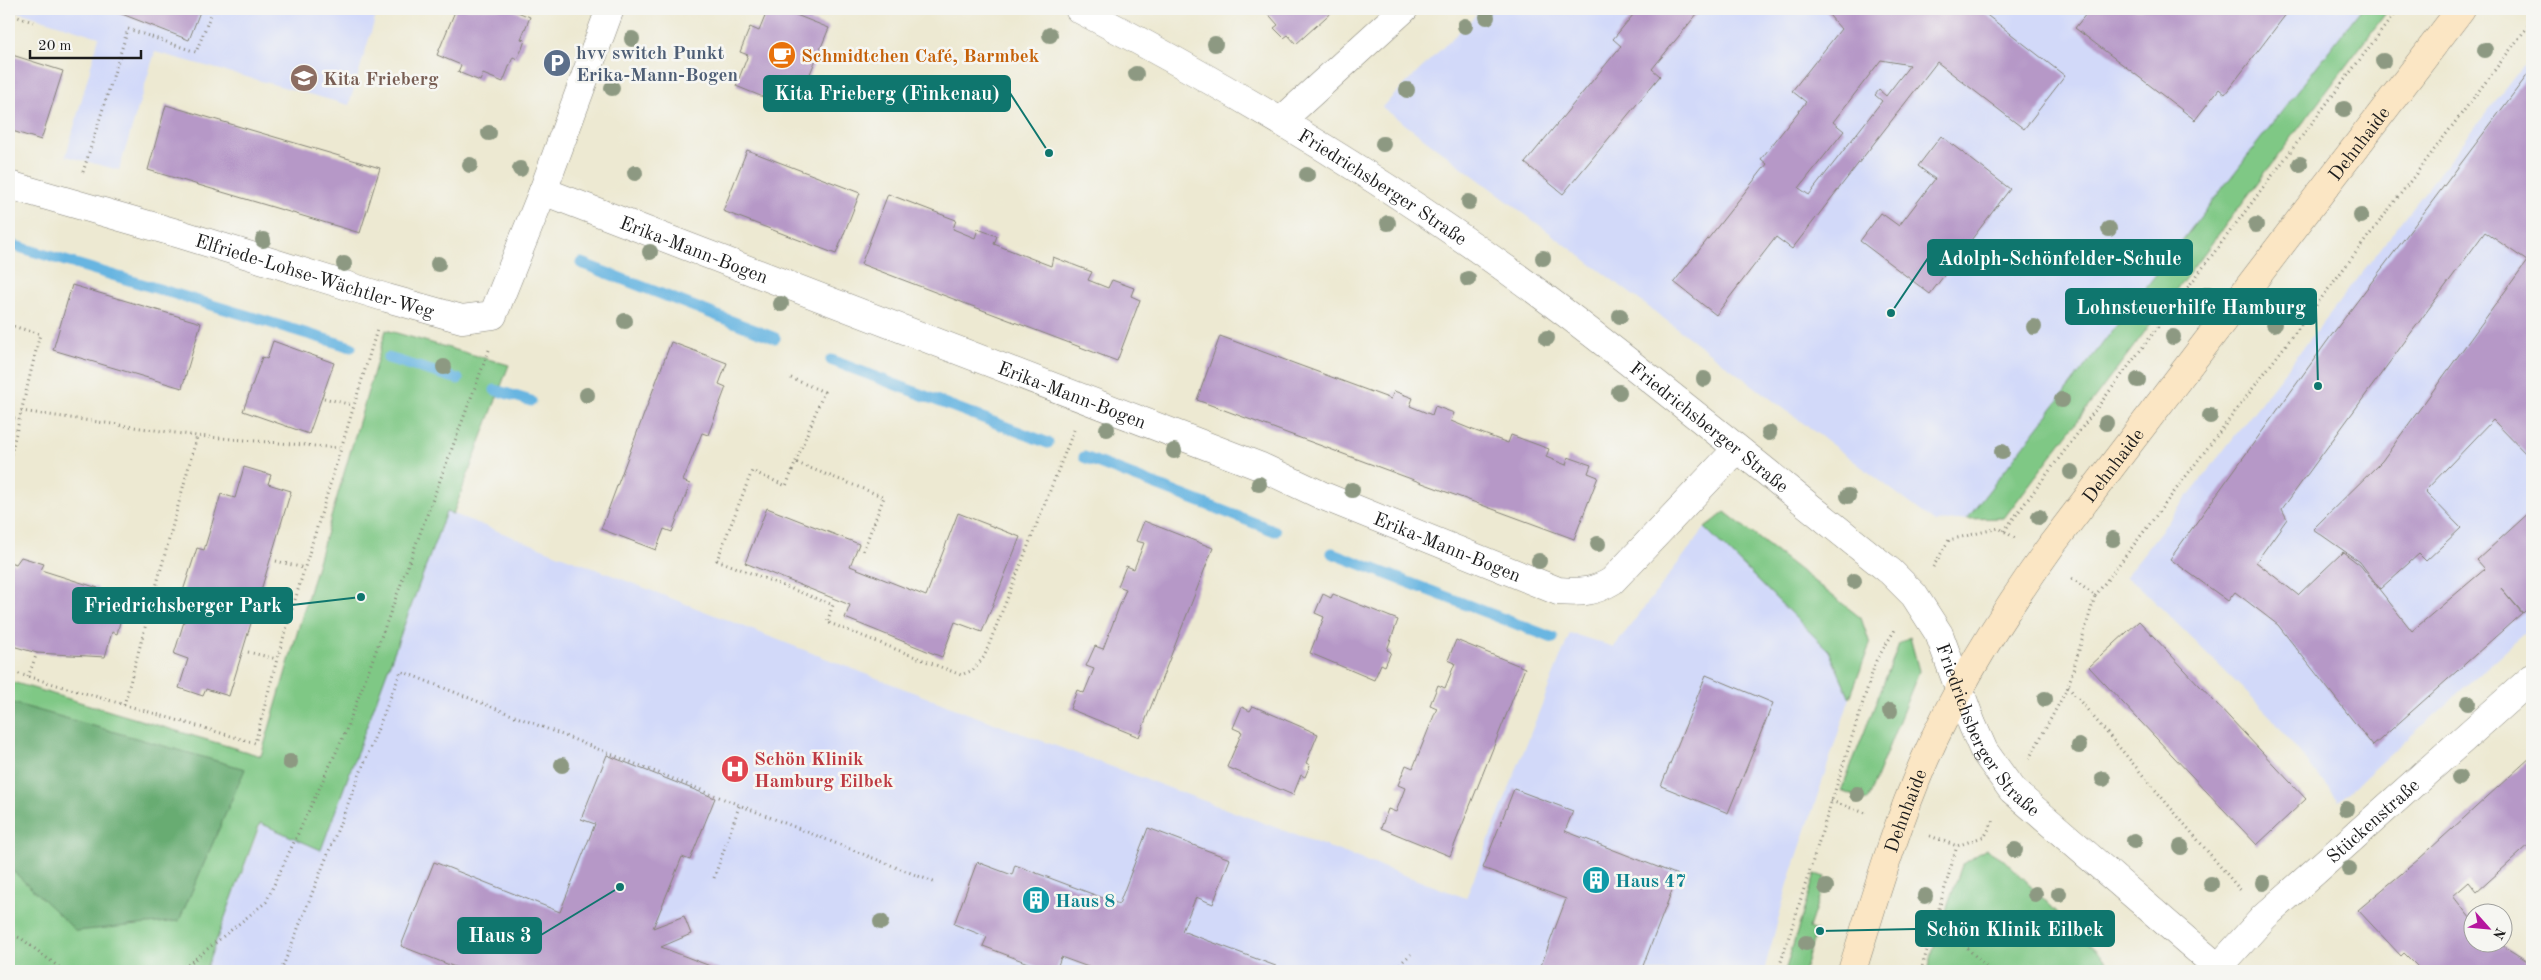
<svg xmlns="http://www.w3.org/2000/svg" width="2541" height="980" viewBox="0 0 2541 980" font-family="'Old Standard TT',serif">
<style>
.built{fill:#d2d9f9}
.green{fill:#7fc885;stroke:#4e7250}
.forest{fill:#67ac72;stroke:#426447}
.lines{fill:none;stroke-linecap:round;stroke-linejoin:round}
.stream{stroke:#67b5e1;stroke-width:11}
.building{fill:#b698c7;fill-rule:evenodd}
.minor-casing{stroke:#848277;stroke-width:29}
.tertiary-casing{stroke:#848277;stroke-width:29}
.secondary-casing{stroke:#848277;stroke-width:29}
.path{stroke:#848277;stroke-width:3;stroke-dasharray:1 4;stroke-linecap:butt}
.minor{stroke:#fff;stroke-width:28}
.tertiary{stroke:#fff;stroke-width:28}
.secondary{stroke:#fbe6c4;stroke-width:28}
.tree{fill:#8d9982}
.labels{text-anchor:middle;stroke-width:5;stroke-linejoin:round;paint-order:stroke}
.service-label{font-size:19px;font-weight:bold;fill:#4e5e75;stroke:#f6f6f2;text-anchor:start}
.food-label{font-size:19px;font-weight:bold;fill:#c56008;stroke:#f6f6f2;text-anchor:start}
.education-label{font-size:19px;font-weight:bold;fill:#785e54;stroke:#f6f6f2;text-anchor:start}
.street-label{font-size:19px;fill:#1c1c1c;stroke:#f6f6f2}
.health-label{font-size:19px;font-weight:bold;fill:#be3a42;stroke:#f6f6f2;text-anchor:start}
.culture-label{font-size:19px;font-weight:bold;fill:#0d838f;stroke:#f6f6f2;text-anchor:start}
.leader{fill:none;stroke:#0f766e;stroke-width:2}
.callout-dot{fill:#0f766e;stroke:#f6f6f2;stroke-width:2}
.callout{fill:#0f766e;stroke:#0f766e;stroke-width:2}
.callout-label{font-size:20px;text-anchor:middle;font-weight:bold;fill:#fff}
</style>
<rect width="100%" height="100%" fill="#f6f6f2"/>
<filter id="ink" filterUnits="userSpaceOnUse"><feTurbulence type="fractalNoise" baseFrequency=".02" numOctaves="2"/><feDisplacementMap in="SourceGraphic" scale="10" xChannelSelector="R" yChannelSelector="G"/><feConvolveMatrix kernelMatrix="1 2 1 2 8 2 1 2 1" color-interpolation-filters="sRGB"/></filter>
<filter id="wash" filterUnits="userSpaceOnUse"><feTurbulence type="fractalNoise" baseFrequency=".0096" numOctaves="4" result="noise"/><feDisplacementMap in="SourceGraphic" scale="20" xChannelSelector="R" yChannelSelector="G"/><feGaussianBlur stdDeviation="1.12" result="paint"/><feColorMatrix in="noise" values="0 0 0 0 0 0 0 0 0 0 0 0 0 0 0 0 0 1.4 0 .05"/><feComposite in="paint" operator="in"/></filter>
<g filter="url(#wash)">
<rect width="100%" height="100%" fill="#ede9d2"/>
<!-- built -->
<g class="built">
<polygon points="9,9 378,9 349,105 155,52 119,170 66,156 99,37"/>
<polygon points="1482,9 2361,9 1967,519 1935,522 1382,107"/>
<polygon points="2532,54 2532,626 2339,801 2271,717 2138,585 2125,577"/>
<polygon points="446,511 972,715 1466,898 1570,633 1614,647 1705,528 1829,651 1850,698 1788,884 1764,971 205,971 261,823 321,850"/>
</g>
<!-- green -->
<g class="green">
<polygon points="2361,9 2389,9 2004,518 1967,519"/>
<polygon points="386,330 509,365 453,514 446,512 321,850 260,823 205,971 9,971 9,681 261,756"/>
<polygon points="1725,512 1861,618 1870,644 1850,698 1829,651 1705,528"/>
<polygon points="1910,637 1919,671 1867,801 1841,791 1899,644"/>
<polygon points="1986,849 2004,860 2117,971 1928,971 1935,942 1962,865"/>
<polygon points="1815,874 1826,877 1809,928 1816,931 1804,971 1785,971"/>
</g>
<!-- forest -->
<polygon class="forest" points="9,702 245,769 179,921 76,931 9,867"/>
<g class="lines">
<!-- stream -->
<g class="stream">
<polyline points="9,244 351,347"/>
<polyline points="581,263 775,338"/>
<polyline points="388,358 458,379"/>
<polyline points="831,360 1048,443"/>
<polyline points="495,390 531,401"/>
<polyline points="1084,457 1275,531"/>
<polyline points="1332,553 1553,638"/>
</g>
</g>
<g id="blocks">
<!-- building -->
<g class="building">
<polygon points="109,9 201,9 189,40"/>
<polygon points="456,9 510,9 530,17 521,39 525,40 522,49 517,59 513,57 503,82 483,74 480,81 458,72 461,65 437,55"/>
<polygon points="768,9 781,9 829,28 795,110 736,86 748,55 740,52 750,27 759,31"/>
<polygon points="1264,9 1335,9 1296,44 1288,35 1284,38 1274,28 1278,25"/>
<polygon points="1638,9 1691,9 1697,14 1652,69 1660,76 1563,194 1525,163 1621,46 1613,39"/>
<path d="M1824,9H1979L2065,76L2024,129L1937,62L1792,249L1776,237L1716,315L1674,282L1767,164L1761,159L1806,102L1792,91L1841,29ZM1881,60L1910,65L1886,96L1879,90L1875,95L1882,101L1809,195L1799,188L1844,131L1833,122Z"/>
<polygon points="2090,9 2281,9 2287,13 2225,94 2219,89 2195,120 2075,28"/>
<polygon points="9,54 63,71 41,140 9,130"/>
<polygon points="2532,69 2532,460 2493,420 2425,491 2461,528 2426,561 2419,554 2380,589 2360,562 2313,529 2382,461 2527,261 2485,232 2282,509 2287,519 2256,562 2298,595 2343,552 2360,565 2412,631 2485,569 2477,560 2532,510 2532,604 2523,613 2501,588 2522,613 2373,746 2278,625 2235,592 2228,601 2170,559 2331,336"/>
<polygon points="166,105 380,168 360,233 148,170"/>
<polygon points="1941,136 2010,189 1930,294 1860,241 1881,213 1899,226 1935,179 1918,166"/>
<polygon points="747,150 860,193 836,254 723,211"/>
<polygon points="888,194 956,220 953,229 975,238 978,229 997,236 994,244 1051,266 1053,257 1092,272 1088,280 1108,288 1112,280 1134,288 1131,296 1140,300 1117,361 861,264"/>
<polygon points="72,285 201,323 182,388 53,350"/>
<polygon points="1220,336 1391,399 1394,391 1413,398 1410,406 1432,415 1435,406 1454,413 1451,421 1473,430 1508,443 1511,435 1549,449 1546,457 1566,465 1568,457 1591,465 1588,473 1598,477 1574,539 1197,400"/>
<polygon points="273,341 334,363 309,434 243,411 262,357 267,359"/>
<polygon points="671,342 727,363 719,384 726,387 708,435 702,433 683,481 690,484 672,532 664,529 656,550 601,529"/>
<polygon points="244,467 271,475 268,484 291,491 229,696 206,689 203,696 179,688 188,659 174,654 191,599 181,597 197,548 204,550 221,494 235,498"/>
<polygon points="767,508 859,544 850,566 926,596 958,513 1020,537 982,632 955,622 942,657 845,618 850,605 745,563"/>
<polygon points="1144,521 1213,548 1139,737 1070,709 1077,690 1084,693 1094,669 1086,666 1095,646 1103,649 1126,589 1118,586 1126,566 1134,569 1144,543 1136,541"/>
<polygon points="21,557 44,564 41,570 98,588 94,600 123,610 117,634 112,632 105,657 37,653 9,645 9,562 16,564"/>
<polygon points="1323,594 1331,598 1333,594 1398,620 1387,650 1391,652 1385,666 1381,664 1374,680 1310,653 1324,617 1315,613"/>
<polygon points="2139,621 2306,799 2257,845 2089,667"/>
<polygon points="1456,640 1525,668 1450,856 1381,828 1388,809 1396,812 1405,788 1398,785 1406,765 1413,768 1437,708 1430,705 1438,685 1445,688 1455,663 1448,660"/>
<polygon points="1706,675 1773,703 1728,813 1661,786"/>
<polygon points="1253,706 1318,734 1306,763 1310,765 1305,777 1301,775 1293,795 1227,767 1242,732 1233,728 1242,707 1250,711"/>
<polygon points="607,755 715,798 690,860 682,857 653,928 684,916 691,934 661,947 723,971 465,971 401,946 434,862 560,912 595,824 581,819"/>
<polygon points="2532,756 2532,842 2477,892 2469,882 2453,896 2474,923 2474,942 2497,942 2532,964 2532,971 2422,971 2404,953 2401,956 2358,910 2419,859"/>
<polygon points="1514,789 1573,811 1565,831 1678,875 1641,971 1539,971 1566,899 1483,868"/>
<polygon points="1148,828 1230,859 1213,904 1196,897 1182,931 1289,971 1099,971 1061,957 1056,971 1049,971 983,946 987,937 954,924 977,862 1012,875 1015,865 1119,904"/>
</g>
</g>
</g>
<g filter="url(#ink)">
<use href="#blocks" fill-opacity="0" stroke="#848277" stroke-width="1"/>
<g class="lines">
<defs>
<g id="minor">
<path id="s1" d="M610,9L543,191L1259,466L1321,495L1558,591C1580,593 1594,592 1612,581L1737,449"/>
<polyline points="1282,120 1404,9"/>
<path id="s2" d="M9,185L180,234L387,298L462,319L493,315L543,191"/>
<path id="s3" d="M2218,968L2264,917L2532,678"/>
</g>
<g id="tertiary">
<path id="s4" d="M1079,9C1250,98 1415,198 1568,315C1677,398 1783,486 1891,572L1914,595L1939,634L1972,724L1984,751L2012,790L2222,971"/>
</g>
<g id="secondary">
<path id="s5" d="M1852,971C1874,900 1895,828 1925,759C1959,682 2004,611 2053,543L2461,9"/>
</g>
</defs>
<!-- minor casing -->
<use href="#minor" class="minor-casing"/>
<!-- tertiary casing -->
<use href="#tertiary" class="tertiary-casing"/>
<!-- secondary casing -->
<use href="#secondary" class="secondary-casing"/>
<!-- path -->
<g class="path">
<polyline points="9,14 33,22"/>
<polyline points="83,172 128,29 196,52 213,9"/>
<polyline points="9,325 40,334 9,462"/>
<polyline points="791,378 824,392 786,486 752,471 717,560 833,605 827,622 961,675 973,670 984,657 1074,430"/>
<polyline points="324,398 352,405"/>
<polyline points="21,411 197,436 339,448"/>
<polyline points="9,417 19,419"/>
<polyline points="797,463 884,497 863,551"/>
<polyline points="2004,531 2398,9"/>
<polyline points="276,561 304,568"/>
<polyline points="1933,567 1949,540 1999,528 2015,538"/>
<polyline points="2095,596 2532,21"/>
<polyline points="248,652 277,659"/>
<polyline points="9,671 255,743 277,659 377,330"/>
<polyline points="28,677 37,653"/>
<polyline points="2068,687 2242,892"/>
<polyline points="124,705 197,436"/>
<polyline points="2029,759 2068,687 2095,596 2069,576"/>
<polyline points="1831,801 1868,814"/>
<polyline points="1930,836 1957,846 1985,836 1995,818"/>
<polyline points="714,878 740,804"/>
<polyline points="1936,916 1990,971"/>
<polyline points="9,933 22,939 64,971"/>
<polyline points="180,971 266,902 345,733 489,350"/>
<polyline points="281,971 401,671 936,883"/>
<polyline points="1392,971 1411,954"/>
<polyline points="1778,971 1876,661 1896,628"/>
<polyline points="1921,971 1957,846"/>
</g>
<!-- minor -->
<use href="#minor" class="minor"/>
<!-- tertiary -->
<use href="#tertiary" class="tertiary"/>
<!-- secondary -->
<use href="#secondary" class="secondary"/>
</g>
<!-- trees -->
<g class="tree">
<circle cx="1487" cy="17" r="8"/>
<circle cx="1465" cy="26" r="8"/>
<circle cx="1050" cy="35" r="8"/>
<circle cx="632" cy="39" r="8"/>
<circle cx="1215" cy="44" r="8"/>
<circle cx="2485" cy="50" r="8"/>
<circle cx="2383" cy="61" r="8"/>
<circle cx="1136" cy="74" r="8"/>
<circle cx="612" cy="88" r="8"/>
<circle cx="1407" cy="90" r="8"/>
<circle cx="2344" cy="109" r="8"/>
<circle cx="489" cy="133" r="8"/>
<circle cx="1383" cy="144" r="8"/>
<circle cx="2300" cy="164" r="8"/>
<circle cx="470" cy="165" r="8"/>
<circle cx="520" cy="169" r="8"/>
<circle cx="635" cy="173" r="8"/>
<circle cx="1307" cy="175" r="8"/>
<circle cx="1469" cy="202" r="8"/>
<circle cx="2361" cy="216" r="8"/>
<circle cx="1388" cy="223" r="8"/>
<circle cx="2256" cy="225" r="8"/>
<circle cx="2109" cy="229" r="8"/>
<circle cx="263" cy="240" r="8"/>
<circle cx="650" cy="252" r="8"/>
<circle cx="1543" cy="258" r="8"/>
<circle cx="344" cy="264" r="8"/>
<circle cx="438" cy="264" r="8"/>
<circle cx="1468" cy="279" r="8"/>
<circle cx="2208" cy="294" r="8"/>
<circle cx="781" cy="304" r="8"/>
<circle cx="1620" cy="316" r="8"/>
<circle cx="625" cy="321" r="8"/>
<circle cx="2274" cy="324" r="8"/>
<circle cx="2034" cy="327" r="8"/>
<circle cx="2173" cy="337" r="8"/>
<circle cx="1547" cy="338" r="8"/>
<circle cx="444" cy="367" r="8"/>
<circle cx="1704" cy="379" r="8"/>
<circle cx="2138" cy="380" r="8"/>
<circle cx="1619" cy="392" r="8"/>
<circle cx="587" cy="395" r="8"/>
<circle cx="2062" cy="400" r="8"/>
<circle cx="2210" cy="416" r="8"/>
<circle cx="2106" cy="423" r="8"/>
<circle cx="1107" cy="429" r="8"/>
<circle cx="1769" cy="433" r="8"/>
<circle cx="1174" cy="451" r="8"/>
<circle cx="2002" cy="452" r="8"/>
<circle cx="2071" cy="472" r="8"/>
<circle cx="1259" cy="484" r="8"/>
<circle cx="1352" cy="490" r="8"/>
<circle cx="1848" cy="496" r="8"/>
<circle cx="2039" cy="517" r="8"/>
<circle cx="2113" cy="539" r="8"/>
<circle cx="1598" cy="544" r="8"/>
<circle cx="1539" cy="561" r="8"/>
<circle cx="1854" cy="581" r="8"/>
<circle cx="2045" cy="699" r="8"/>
<circle cx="2468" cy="703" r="8"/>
<circle cx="1890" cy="711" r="8"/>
<circle cx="2079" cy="746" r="8"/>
<circle cx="290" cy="762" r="8"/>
<circle cx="562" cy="765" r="8"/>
<circle cx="2459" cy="778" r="8"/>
<circle cx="2103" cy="779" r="8"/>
<circle cx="1857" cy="794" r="8"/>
<circle cx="2346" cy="809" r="8"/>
<circle cx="2134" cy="841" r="8"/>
<circle cx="2181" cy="847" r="8"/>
<circle cx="2015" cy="850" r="8"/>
<circle cx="2349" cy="869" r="8"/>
<circle cx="2263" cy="883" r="8"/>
<circle cx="2211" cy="884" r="8"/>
<circle cx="1826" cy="887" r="8"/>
<circle cx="2035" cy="894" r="8"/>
<circle cx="2059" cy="894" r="8"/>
<circle cx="1925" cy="896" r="8"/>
<circle cx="881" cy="922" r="8"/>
<circle cx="1806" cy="943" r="8"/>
</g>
</g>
<!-- icons -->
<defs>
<symbol id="cafe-disc" viewBox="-11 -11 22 22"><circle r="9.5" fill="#e8710a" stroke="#f6f6f2"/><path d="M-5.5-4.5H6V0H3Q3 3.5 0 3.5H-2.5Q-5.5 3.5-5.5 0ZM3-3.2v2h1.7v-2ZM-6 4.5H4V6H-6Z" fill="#fff"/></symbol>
<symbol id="parking-disc" viewBox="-11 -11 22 22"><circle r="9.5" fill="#5c6f8a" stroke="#f6f6f2"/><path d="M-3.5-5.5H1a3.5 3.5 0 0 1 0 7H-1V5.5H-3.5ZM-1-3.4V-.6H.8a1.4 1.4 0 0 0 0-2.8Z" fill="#fff"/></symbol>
<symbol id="school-disc" viewBox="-11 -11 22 22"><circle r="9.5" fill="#8d6e63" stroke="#f6f6f2"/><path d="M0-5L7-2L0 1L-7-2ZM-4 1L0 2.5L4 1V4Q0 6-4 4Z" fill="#fff"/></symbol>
<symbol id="hospital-disc" viewBox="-11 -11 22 22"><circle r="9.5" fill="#e0444e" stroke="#f6f6f2"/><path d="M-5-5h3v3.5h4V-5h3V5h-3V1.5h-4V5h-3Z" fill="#fff"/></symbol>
<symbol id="building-disc" viewBox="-11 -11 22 22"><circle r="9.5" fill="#0f9aa8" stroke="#f6f6f2"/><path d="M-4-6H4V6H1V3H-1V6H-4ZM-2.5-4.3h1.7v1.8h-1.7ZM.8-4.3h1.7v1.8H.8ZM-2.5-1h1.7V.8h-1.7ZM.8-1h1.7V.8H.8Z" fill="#fff"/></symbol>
</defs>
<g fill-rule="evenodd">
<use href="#cafe-disc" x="766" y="39" width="32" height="32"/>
<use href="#parking-disc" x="541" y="47" width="32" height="32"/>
<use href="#school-disc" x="288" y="62" width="32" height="32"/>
<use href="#hospital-disc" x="719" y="753" width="32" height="32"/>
<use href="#building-disc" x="1580" y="864" width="32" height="32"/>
<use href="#building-disc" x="1020" y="884" width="32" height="32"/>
</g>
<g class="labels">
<!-- service labels -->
<g class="service-label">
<text x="576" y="59">hvv switch Punkt<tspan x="576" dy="22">Erika-Mann-Bogen</tspan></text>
</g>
<!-- food labels -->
<g class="food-label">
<text x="801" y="62">Schmidtchen Café, Barmbek</text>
</g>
<!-- education labels -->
<g class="education-label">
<text x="323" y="85">Kita Frieberg</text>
</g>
<!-- street labels -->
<g class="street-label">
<text dy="7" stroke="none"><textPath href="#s5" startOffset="979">Dehnhaide</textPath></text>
<text dy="7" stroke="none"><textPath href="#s4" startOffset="352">Friedrichsberger Straße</textPath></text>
<text dy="7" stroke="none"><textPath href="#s1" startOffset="356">Erika-Mann-Bogen</textPath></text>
<text dy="7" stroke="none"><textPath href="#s2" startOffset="319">Elfriede-Lohse-Wächtler-Weg</textPath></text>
<text dy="7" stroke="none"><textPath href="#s1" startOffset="761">Erika-Mann-Bogen</textPath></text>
<text dy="7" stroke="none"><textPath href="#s4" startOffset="758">Friedrichsberger Straße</textPath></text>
<text dy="7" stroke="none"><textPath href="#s5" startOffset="574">Dehnhaide</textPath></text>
<text dy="7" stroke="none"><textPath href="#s1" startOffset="1166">Erika-Mann-Bogen</textPath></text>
<text dy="7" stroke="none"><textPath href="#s4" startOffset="1178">Friedrichsberger Straße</textPath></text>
<text dy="7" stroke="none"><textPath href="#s5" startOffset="169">Dehnhaide</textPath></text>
<text dy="7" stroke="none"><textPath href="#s3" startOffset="214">Stückenstraße</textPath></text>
</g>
<!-- health labels -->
<g class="health-label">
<text x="754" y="765">Schön Klinik<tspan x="754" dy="22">Hamburg Eilbek</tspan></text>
</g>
<!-- culture labels -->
<g class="culture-label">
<text x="1615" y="887">Haus 47</text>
<text x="1055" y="907">Haus 8</text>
</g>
</g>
<!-- callouts -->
<path class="leader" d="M1049 153L1010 93M1891 313L1928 258M2318 386L2316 307M361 597L292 605M1820 931L1916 929M620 887L541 935"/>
<g class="callout-dot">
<circle cx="1049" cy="153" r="5"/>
<circle cx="1891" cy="313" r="5"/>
<circle cx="2318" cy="386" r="5"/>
<circle cx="361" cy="597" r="5"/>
<circle cx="1820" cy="931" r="5"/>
<circle cx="620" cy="887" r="5"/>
</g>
<g class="callout">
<rect x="764" y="76" width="246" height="35" rx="5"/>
<rect x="1928" y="240" width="264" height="35" rx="5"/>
<rect x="2066" y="289" width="250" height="35" rx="5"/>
<rect x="73" y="588" width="219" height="35" rx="5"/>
<rect x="1916" y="911" width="198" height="35" rx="5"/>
<rect x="458" y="918" width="83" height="35" rx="5"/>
</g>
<g class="callout-label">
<text x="887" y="100">Kita Frieberg (Finkenau)</text>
<text x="2060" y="265">Adolph-Schönfelder-Schule</text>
<text x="2191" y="314">Lohnsteuerhilfe Hamburg</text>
<text x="183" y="612">Friedrichsberger Park</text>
<text x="2015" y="936">Schön Klinik Eilbek</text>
<text x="500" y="942">Haus 3</text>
</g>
<!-- margin -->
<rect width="2541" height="980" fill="none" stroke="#f6f6f2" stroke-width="30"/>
<!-- north arrow -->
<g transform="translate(2488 928) rotate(117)"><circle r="24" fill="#f6f6f2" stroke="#9f9f9c"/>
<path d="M0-4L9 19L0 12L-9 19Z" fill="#b5179e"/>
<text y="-8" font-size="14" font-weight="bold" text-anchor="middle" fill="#1c1c1c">N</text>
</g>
<!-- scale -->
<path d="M30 50v8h111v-8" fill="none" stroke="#1c1c1c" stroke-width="2.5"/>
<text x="38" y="50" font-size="15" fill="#1c1c1c" stroke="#f6f6f2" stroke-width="4" paint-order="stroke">20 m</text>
</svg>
